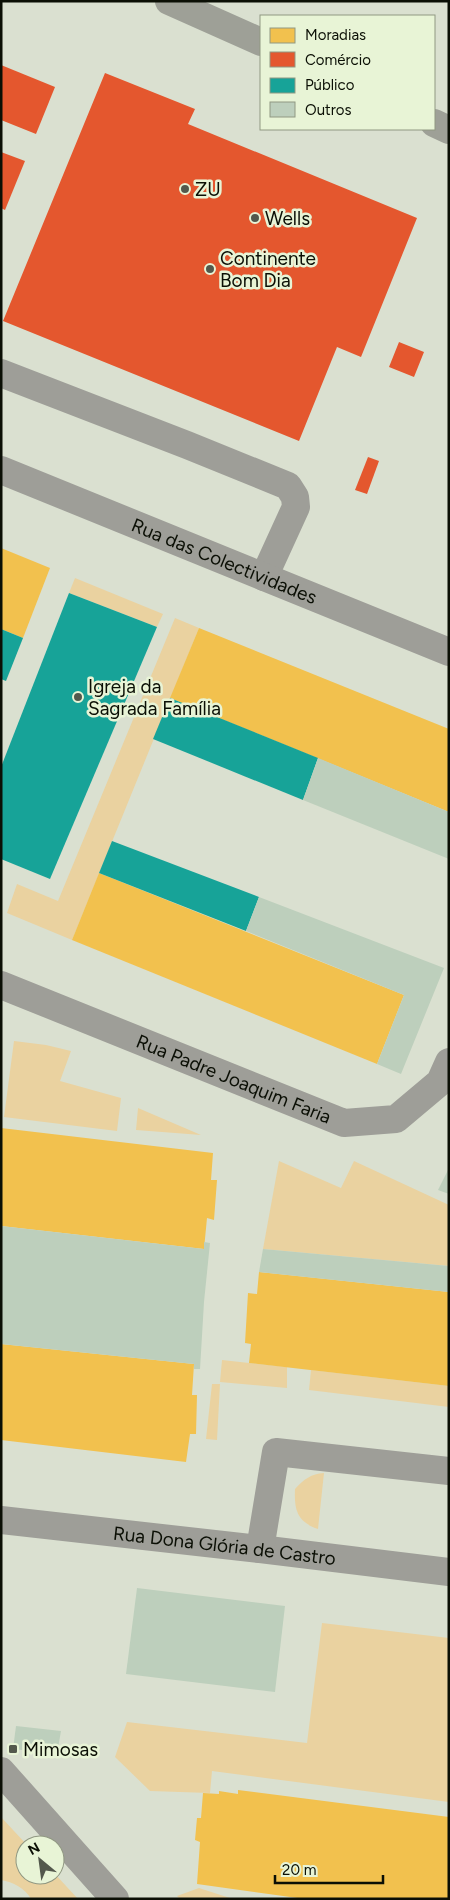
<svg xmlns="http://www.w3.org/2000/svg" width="450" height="1900" viewBox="0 0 450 1900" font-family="Figtree,sans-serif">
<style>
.green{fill:#ead2a0}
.homes{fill:#f2c14e}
.shops{fill:#e4572e}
.public{fill:#17a398}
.building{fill:#bdcfbc}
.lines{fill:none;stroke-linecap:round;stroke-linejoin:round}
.minor{stroke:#9e9e98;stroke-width:28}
.major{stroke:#9ea097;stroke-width:28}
.poi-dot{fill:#53584c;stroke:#e8f4d6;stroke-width:2}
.labels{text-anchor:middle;stroke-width:5;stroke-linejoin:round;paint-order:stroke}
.poi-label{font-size:19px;fill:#0b0f05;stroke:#e8f4d6;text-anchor:start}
.street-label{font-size:19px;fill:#0b0f05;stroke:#e8f4d6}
</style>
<rect width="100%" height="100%" fill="#dae0d0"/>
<!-- green -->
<g class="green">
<polygon points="75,578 163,614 157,627 69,593"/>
<polygon points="175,618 199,628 72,940 7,913 17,884 58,901"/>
<polygon points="14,1041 46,1045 71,1051 60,1081 121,1098 117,1131 4,1117"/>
<polygon points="138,1108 201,1135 136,1130"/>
<polygon points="279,1161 341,1188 354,1161 449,1205 449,1266 263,1249"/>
<polygon points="222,1360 287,1367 287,1388 220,1382"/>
<polygon points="311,1370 449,1386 449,1407 309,1390"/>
<polygon points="212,1384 220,1384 217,1440 206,1439"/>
<path d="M324,1473L318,1529C297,1522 294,1510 295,1489C304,1479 311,1474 324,1473Z"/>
<polygon points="322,1623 449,1638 449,1802 212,1771 210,1793 150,1791 115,1757 127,1722 307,1743"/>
<path d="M1,1817L27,1845H25V1875L55,1874L78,1899H31C25,1888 13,1882 1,1880Z"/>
<polygon points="199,1888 233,1899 180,1899 177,1896"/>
</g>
<!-- homes -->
<g class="homes">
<polygon points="1,548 50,568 23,638 1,629"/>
<polygon points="199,628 449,729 449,812 170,698"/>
<polygon points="99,873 404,995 377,1064 72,940"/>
<polygon points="1,1128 213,1153 211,1180 217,1180 214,1220 207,1218 204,1249 1,1226"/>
<polygon points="259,1272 449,1292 449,1386 249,1363 251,1344 245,1343 248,1293 257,1294"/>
<polygon points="1,1344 194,1364 192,1395 197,1395 196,1434 190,1434 186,1462 1,1440"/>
<polygon points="238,1790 449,1817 449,1899 305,1899 197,1884 200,1842 195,1840 197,1818 201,1818 203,1793 219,1794 219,1791 238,1794"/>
</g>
<!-- shops -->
<g class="shops">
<polygon points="1,65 55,87 36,134 1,120"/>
<polygon points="105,73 195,109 188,124 417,218 361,357 337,347 299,441 3,321"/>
<polygon points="1,152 25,161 5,210 1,208"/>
<polygon points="399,342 424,352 414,377 389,367"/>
<polygon points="368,457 379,461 367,494 355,490"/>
</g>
<!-- public -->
<g class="public">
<polygon points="69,593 157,627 50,879 1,859 1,767"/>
<polygon points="1,629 23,638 6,681 1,679"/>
<polygon points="170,698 318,758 303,800 153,739"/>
<polygon points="112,841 259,897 246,931 99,873"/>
</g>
<!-- building -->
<g class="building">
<polygon points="318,758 449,812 449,859 303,800"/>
<polygon points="259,897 444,968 401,1074 377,1064 404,995 246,931"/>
<polygon points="449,1168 449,1194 438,1190"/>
<polygon points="1,1226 204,1249 204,1242 210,1243 204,1302 200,1369 194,1369 194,1364 1,1344"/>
<polygon points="263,1249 449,1266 449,1292 259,1272"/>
<polygon points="137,1588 285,1606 275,1692 126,1674"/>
<polygon points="16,1726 61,1731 57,1754 13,1749"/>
</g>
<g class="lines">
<!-- minor -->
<g class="minor">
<polyline points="1,373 187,445 288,486 295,497 296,507 264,577"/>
<path id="s1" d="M1,470L449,652"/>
<path id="s2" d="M1,985L344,1123L396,1119L440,1082L449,1062"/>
<path id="s3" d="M1,1520L260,1549L449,1572"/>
<polyline points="260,1549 276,1452 449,1471"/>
<polyline points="1,1771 115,1899"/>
</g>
<!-- major -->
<g class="major">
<polyline points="169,1 261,42"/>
<polyline points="434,123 449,130"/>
</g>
</g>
<!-- markers -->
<g class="poi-dot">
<circle cx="185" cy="189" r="5"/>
<circle cx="255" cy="218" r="5"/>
<circle cx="210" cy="269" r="5"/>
<circle cx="78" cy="697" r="5"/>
<rect x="8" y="1744" width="10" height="10" rx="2.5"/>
</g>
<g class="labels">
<!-- poi labels -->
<g class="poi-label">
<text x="195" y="196">ZU</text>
<text x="265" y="225">Wells</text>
<text x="220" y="265">Continente<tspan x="220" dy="22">Bom Dia</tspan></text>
<text x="88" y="693">Igreja da<tspan x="88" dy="22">Sagrada Família</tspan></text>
<text x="23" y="1756">Mimosas</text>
</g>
<!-- street labels -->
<g class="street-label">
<text dy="7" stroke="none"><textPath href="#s1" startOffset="241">Rua das Colectividades</textPath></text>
<text dy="7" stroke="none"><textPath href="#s2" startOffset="251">Rua Padre Joaquim Faria</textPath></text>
<text dy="7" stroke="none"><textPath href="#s3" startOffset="225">Rua Dona Glória de Castro</textPath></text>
</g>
</g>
<!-- border -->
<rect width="450" height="1900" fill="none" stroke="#0b0f05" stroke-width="5"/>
<!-- legend -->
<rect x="260" y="15" width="175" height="115" fill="#e8f4d6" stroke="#909882"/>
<rect x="270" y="28" width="25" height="15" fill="#f2c14e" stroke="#909882"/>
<text x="305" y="40" font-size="15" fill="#0b0f05">Moradias</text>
<rect x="270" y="52" width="25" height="15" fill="#e4572e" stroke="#909882"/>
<text x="305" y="65" font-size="15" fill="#0b0f05">Comércio</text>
<rect x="270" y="78" width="25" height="15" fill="#17a398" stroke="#909882"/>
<text x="305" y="90" font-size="15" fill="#0b0f05">Público</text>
<rect x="270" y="102" width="25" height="15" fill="#bdcfbc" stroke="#909882"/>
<text x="305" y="115" font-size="15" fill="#0b0f05">Outros</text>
<!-- north arrow -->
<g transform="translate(40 1860) rotate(331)"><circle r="24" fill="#e8f4d6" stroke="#909882"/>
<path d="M0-4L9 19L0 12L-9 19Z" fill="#53584c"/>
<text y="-8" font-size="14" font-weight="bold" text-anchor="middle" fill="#0b0f05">N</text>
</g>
<!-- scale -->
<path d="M275 1875v8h108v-8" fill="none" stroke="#0b0f05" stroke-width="2.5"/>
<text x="282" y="1875" font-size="15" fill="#0b0f05" stroke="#e8f4d6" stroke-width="4" paint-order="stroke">20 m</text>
</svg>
